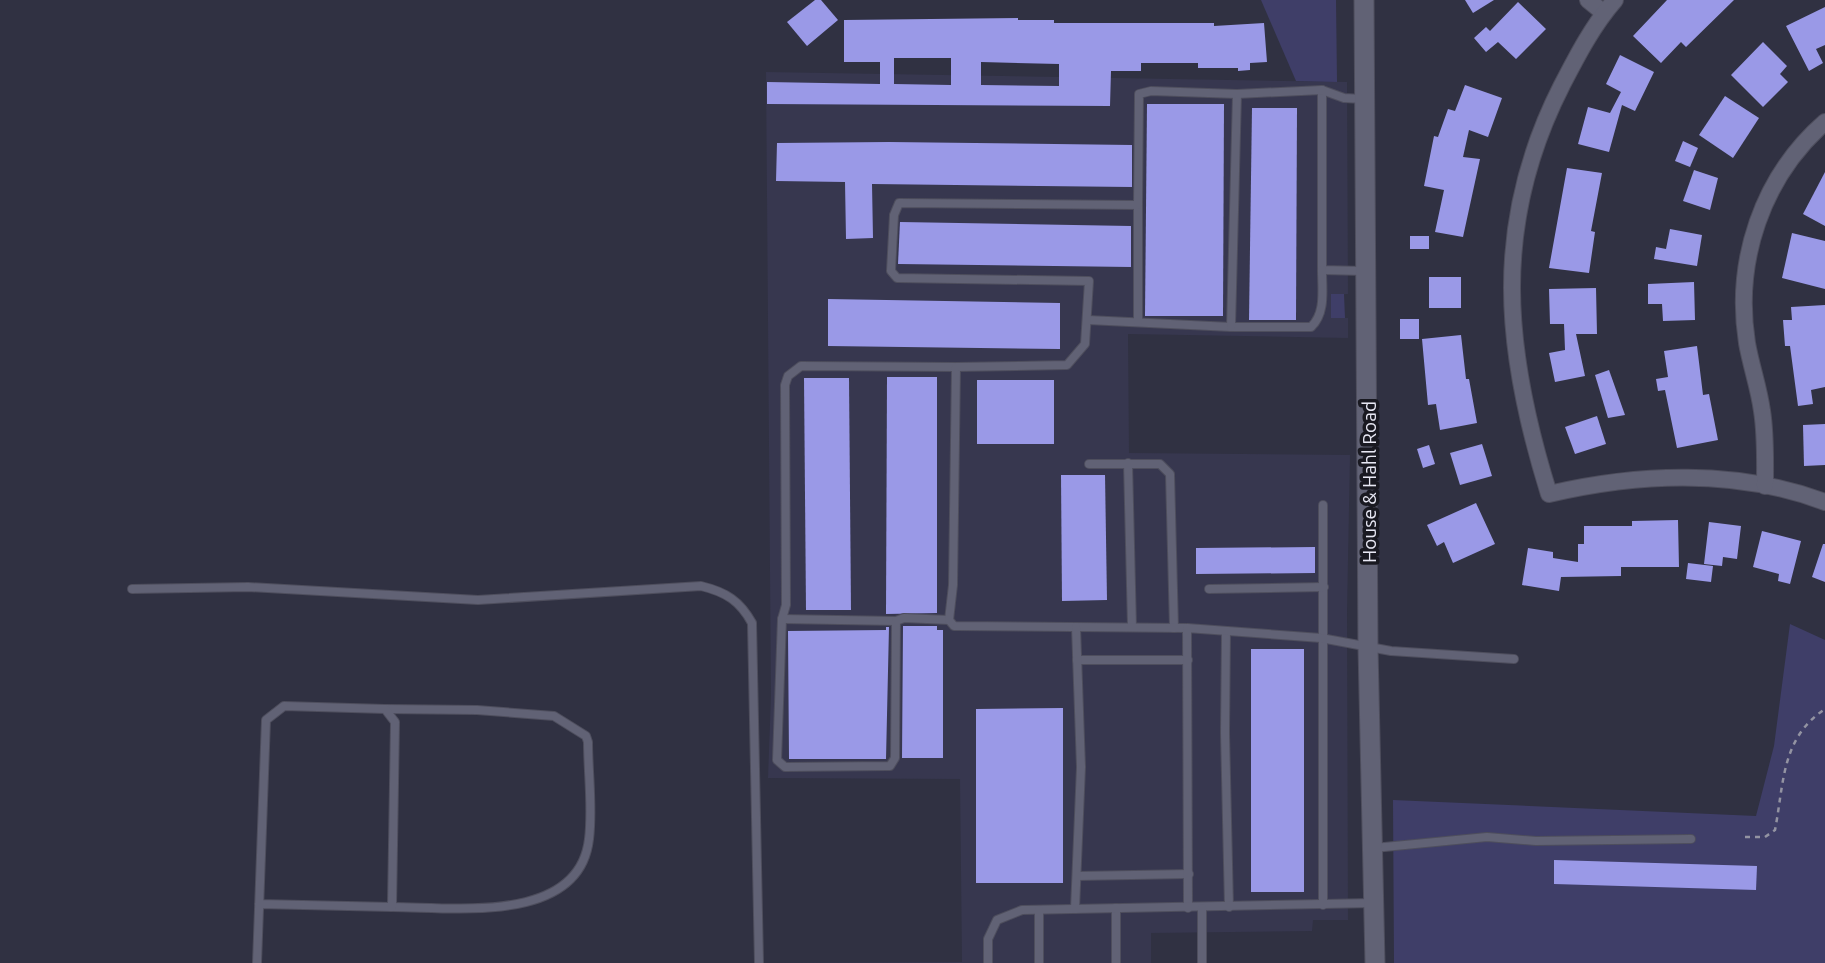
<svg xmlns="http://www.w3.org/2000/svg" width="1825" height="963" viewBox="0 0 1825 963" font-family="Ubuntu,sans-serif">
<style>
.built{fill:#37374f}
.green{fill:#3f3e68}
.building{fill:#9a99e7;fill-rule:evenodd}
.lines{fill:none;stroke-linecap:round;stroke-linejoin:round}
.service-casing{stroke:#4e4e5d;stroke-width:10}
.minor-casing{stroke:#4e4e5d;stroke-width:18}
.tertiary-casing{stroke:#4e4e5d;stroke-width:21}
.path{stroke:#9393a2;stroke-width:2.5;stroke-dasharray:5 5;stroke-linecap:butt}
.service{stroke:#616275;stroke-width:8}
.minor{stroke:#616275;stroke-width:16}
.tertiary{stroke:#616275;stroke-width:19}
.labels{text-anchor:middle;stroke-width:7;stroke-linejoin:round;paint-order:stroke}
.street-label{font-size:19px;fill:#e8e8f4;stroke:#191921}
</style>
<rect width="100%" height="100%" fill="#303142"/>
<!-- built -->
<polygon class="built" points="766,72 1347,82 1348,294 1331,295 1331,318 1348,318 1348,338 1128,334 1129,453 1350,455 1347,612 1348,920 1313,920 1312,931 1151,933 1151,963 769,963 962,962 960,779 768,778 771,696"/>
<!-- green -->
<g class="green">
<polygon points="1261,0 1336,0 1337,82 1296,81"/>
<polygon points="1331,294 1344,294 1345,318 1331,318"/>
<polygon points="1790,624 1825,640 1825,963 1394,963 1393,800 1756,816 1774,746"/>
</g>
<!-- building -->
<g class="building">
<polygon points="815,0 821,0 838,20 807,46 787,22"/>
<polygon points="1465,0 1494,0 1473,13"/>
<polygon points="1667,0 1734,0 1686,47 1681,42 1661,63 1633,36"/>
<polygon points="1518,2 1546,29 1516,59 1498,42 1486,52 1474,38 1486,27 1490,31"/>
<polygon points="1825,7 1825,45 1816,49 1823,63 1809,71 1786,26"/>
<path d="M1018,18V20H1054V23H1214V26L1264,23L1267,62L1250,63V70L1238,71V68H1198V63H1141V71H1111L1110,106L767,104V82L880,84V62H844V20ZM894,58H951V85L894,84ZM981,62L1059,64V86L981,85Z"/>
<polygon points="1763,42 1787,66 1780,74 1788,82 1763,107 1731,75"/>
<polygon points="1620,55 1654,72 1635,111 1622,105 1609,152 1578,144 1588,107 1610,113 1621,92 1606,84"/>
<polygon points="1465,85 1502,98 1488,137 1469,130 1463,157 1480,159 1463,237 1435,232 1444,190 1424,186 1434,136 1438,137 1448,109 1455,111"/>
<polygon points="1725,96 1759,118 1733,158 1699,135"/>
<polygon points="1147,104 1224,104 1223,316 1145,316"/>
<polygon points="1252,108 1297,108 1296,320 1249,320"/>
<polygon points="1683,141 1698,148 1690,167 1675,161"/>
<polygon points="889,142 1132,145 1132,187 872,184 873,238 846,239 845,182 776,181 777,143"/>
<polygon points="1567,168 1602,173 1591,231 1595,232 1589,273 1549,268"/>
<polygon points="1694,170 1718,178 1710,210 1683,201"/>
<polygon points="1825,172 1825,226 1803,214"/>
<polygon points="900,222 1131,226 1131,267 898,264"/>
<polygon points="1670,229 1702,235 1697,266 1654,259 1656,247 1666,249"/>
<polygon points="1792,233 1825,241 1825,289 1782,278"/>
<rect x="1410" y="236" width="19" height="13"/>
<rect x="1429" y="277" width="32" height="31"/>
<polygon points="1694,282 1695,320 1663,321 1662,304 1648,304 1648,284"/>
<polygon points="1596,288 1597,334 1576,334 1585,376 1555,382 1549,353 1565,350 1564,324 1550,324 1549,289"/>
<polygon points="828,299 1060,303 1060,349 828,346"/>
<polygon points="1825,305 1825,387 1811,390 1813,404 1798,406 1790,346 1785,346 1783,320 1792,320 1791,307"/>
<rect x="1400" y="319" width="19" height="20"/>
<polygon points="1461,335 1466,379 1469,379 1477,423 1440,430 1436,404 1428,405 1422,339"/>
<polygon points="1697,346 1703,395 1709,394 1718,440 1677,448 1665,390 1658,391 1656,379 1668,377 1664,351"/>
<polygon points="1609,370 1625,415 1608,418 1595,375"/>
<polygon points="887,377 937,377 937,613 886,614"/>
<polygon points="804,378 849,378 851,610 806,610"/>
<rect x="977" y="380" width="77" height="64"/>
<polygon points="1597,416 1606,444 1575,454 1565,427"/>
<polygon points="1825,424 1825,465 1804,466 1803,425"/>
<polygon points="1482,444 1492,476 1460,485 1450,453"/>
<polygon points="1429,445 1435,464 1423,468 1417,449"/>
<polygon points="1061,475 1105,475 1107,600 1062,601"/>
<polygon points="1476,503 1495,544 1453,563 1444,542 1437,546 1427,525"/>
<polygon points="1678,520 1679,567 1621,567 1621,576 1561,577 1559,591 1522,585 1528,548 1553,552 1553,558 1578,562 1578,544 1584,544 1584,526 1632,526 1632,521"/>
<polygon points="1709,522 1741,526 1737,559 1723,557 1722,566 1704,564"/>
<polygon points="1762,531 1801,541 1790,584 1778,581 1779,574 1753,567"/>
<polygon points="1823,544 1825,544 1825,582 1812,577"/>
<polygon points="1315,547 1315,573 1196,574 1196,548"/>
<polygon points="1688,563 1713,566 1711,582 1686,579"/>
<polygon points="903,626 937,626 937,630 943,630 943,758 902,758"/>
<polygon points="886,627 889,627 886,759 789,759 788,631 886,630"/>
<rect x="1251" y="649" width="53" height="243"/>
<polygon points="1063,708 1063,883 976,883 976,709"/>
<polygon points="1554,860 1757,866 1756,890 1554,884"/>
</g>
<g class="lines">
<defs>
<g id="service">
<polyline points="1322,90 1322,270 1364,271"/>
<path d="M1088,320L1231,327H1311C1326,313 1322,290 1322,270"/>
<polyline points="1138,322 1138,205"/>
<polyline points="1231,327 1237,94"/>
<polyline points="1128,463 1132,627"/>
<polyline points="1089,464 1160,464 1170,474 1174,628"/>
<polyline points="1323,505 1323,905"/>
<path d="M132,589L248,587L478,600L701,586C726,592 740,601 752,623L759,963"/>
<polyline points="1209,589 1324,587"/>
<polyline points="782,619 896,621"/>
<polyline points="949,620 904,618 896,621 895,758 890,766 785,767 777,760 782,619 786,605 785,385 788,376 801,366 956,367"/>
<polyline points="1187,628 954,626 949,620 953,585 956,367 1067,365 1085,344 1089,281 897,278 891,271 894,215 899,203 1138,205 1139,94 1151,91 1237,94 1322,90 1344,98 1363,99"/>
<polyline points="1226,631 1225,733 1229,907"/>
<polyline points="1077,660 1188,660"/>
<path d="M385,709L477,710L554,716L586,736L588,742C588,773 593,808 589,839C579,925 453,907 392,907"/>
<polyline points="1374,848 1487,837 1536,841 1691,839"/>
<polyline points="1077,876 1189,874"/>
<polyline points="1116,908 1116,963"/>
<polyline points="1188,908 1187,628 1321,638 1391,651 1514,659"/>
<polyline points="1075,909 1081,767 1076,627"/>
<polyline points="257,963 266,720 284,706 385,709 395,722 392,907 259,904"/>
<polyline points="988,963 988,939 997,920 1022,910 1374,903"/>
<polyline points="1039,963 1039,910"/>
<polyline points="1202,963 1202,908"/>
</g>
<g id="minor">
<polyline points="1588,0 1604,13"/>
<path d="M1615,0C1593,25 1577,56 1562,85C1491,224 1504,350 1549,494C1639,473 1737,469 1825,502"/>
<path d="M1765,486C1765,461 1766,436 1762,411C1759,388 1751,366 1747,343C1734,261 1762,177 1825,122"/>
</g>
<polyline id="tertiary" points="1364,0 1368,647 1375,963"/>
</defs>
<!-- service casing -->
<use href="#service" class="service-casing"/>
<!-- minor casing -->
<use href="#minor" class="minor-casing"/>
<!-- tertiary casing -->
<use href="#tertiary" class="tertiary-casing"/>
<!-- path -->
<path class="path" d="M1745,837H1765L1775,830C1784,784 1781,738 1825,709"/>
<!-- service -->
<use href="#service" class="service"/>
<!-- minor -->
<use href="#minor" class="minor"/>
<!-- tertiary -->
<use href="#tertiary" class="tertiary"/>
</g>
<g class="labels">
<!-- street labels -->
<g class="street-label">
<text transform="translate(1369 482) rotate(-90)" y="7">House &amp; Hahl Road</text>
</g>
</g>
</svg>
